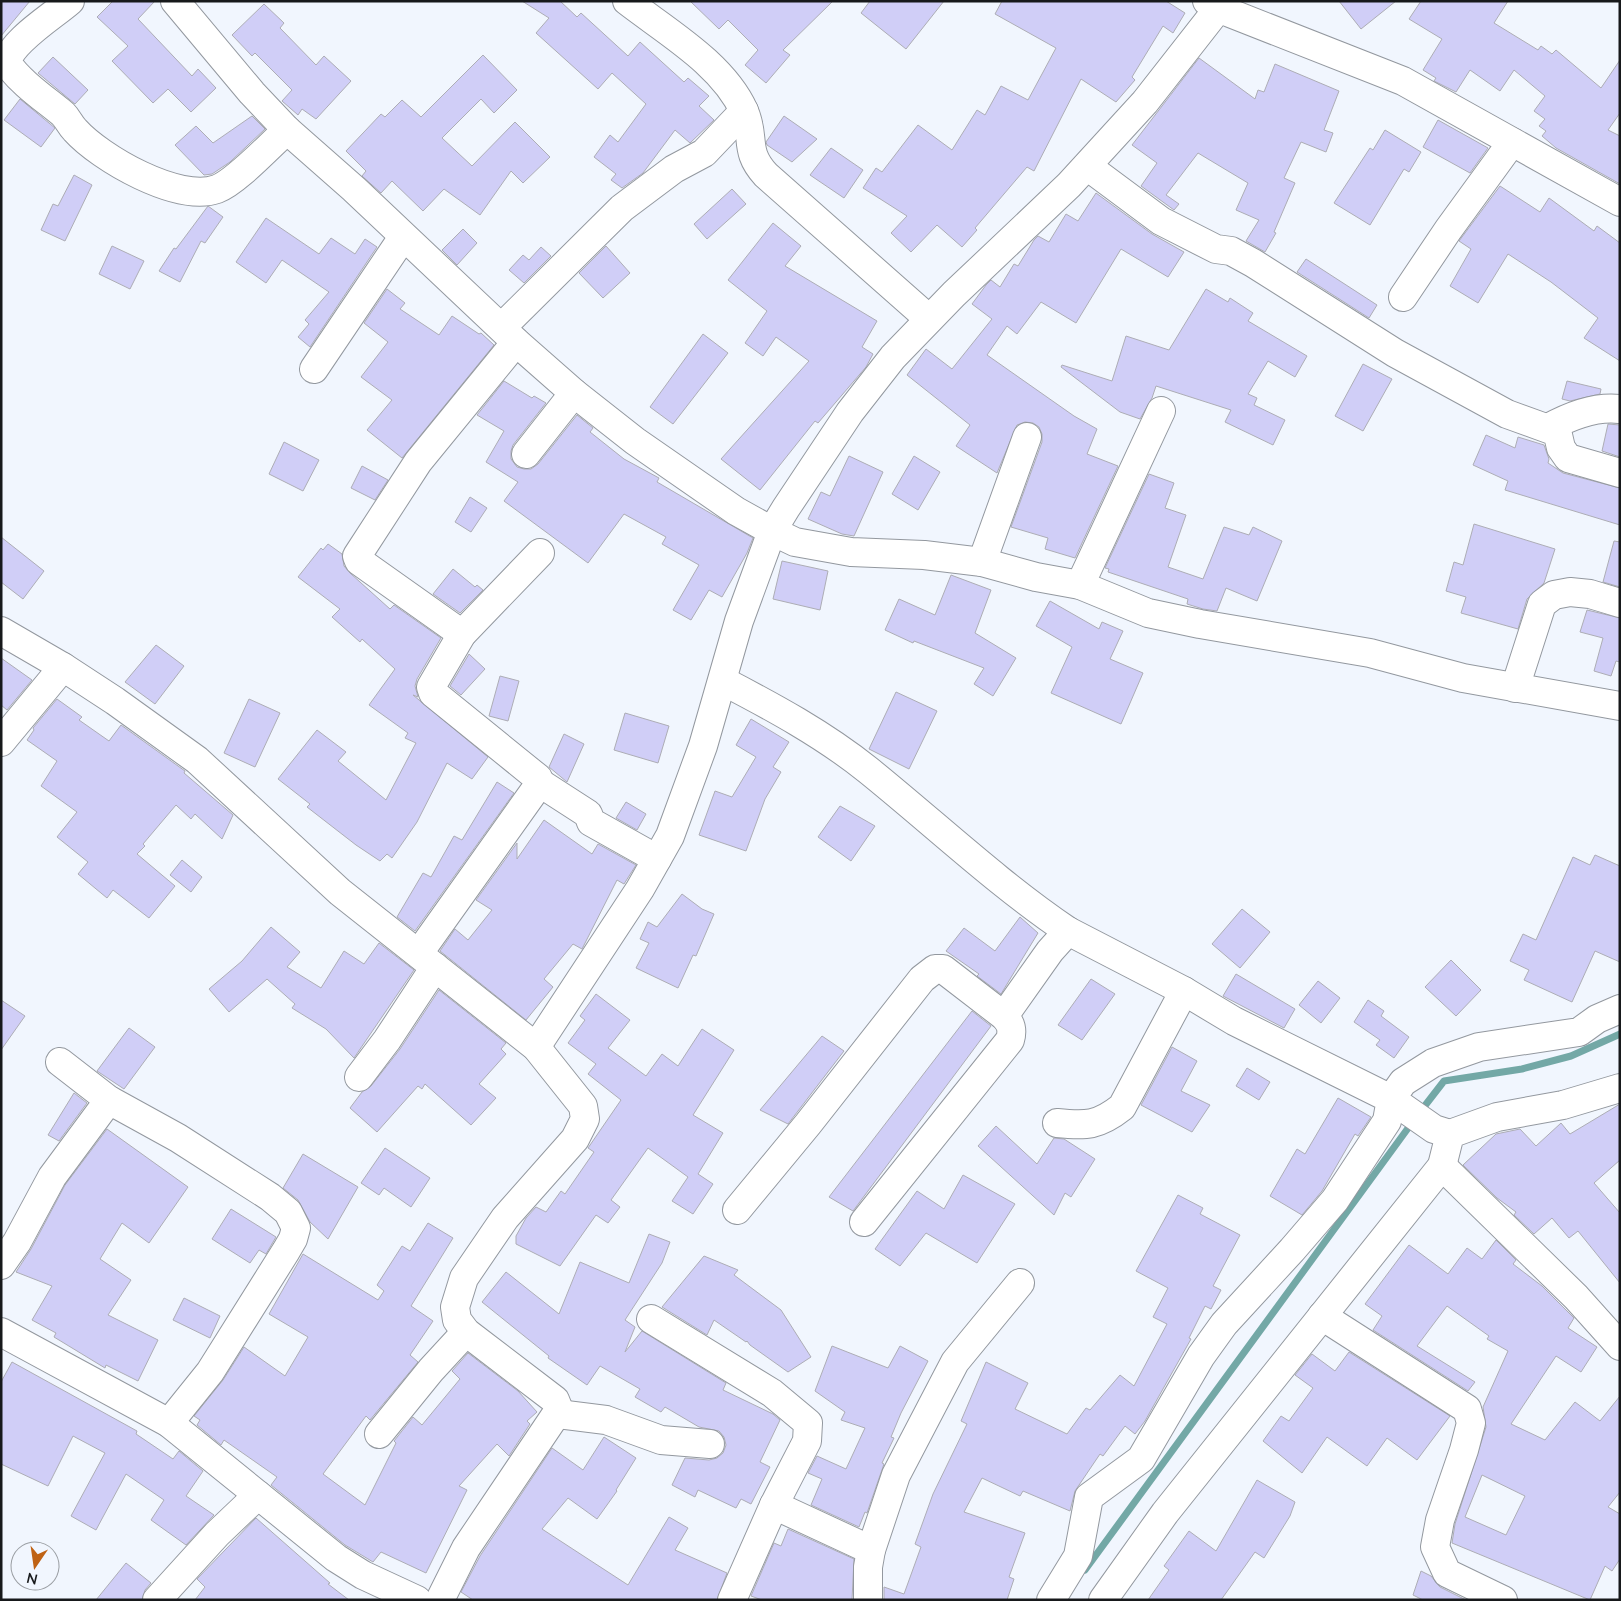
<svg xmlns="http://www.w3.org/2000/svg" width="1621" height="1601" viewBox="0 0 1621 1601" font-family="Lato,sans-serif">
<style>
.lines{fill:none;stroke-linecap:round;stroke-linejoin:round}
.stream{stroke:#73a8a6;stroke-width:7}
.building{fill:#d0cef7;stroke:#adadb5;fill-rule:evenodd}
.minor-casing{stroke:#93989f;stroke-width:30}
.major-casing{stroke:#93989f;stroke-width:30}
.minor{stroke:#fff;stroke-width:28}
.major{stroke:#fff;stroke-width:28}
</style>
<rect width="100%" height="100%" fill="#f1f6fe"/>
<g class="lines">
<!-- stream -->
<g class="stream">
<polyline points="1420,1112 1444,1081 1522,1069 1571,1056 1620,1034"/>
<polyline points="1085,1570 1414,1120"/>
</g>
</g>
<!-- building -->
<g class="building">
<polygon points="1,1 30,1 1,36"/>
<polygon points="113,1 155,1 138,19 192,76 198,69 216,88 191,112 168,89 153,103 112,61 128,46 97,17"/>
<polygon points="522,1 560,1 577,17 581,13 628,56 640,42 684,82 688,78 709,96 699,106 714,120 690,143 675,130 643,173 622,188 611,180 616,174 594,157 610,135 618,142 646,104 612,73 598,89 536,33 549,18"/>
<polygon points="690,1 833,1 783,50 790,55 766,83 745,65 758,50 728,20 719,29"/>
<polygon points="870,1 944,1 906,49 861,13"/>
<polygon points="1002,1 1166,1 1185,13 1173,33 1163,26 1132,77 1135,80 1116,102 1081,79 1034,171 1027,167 975,228 977,230 962,247 937,225 911,252 891,233 907,216 863,188 876,168 882,172 918,125 952,150 977,110 985,115 1001,86 1028,100 1056,48 995,14"/>
<polygon points="1339,1 1396,1 1361,29"/>
<polygon points="1421,1 1508,1 1494,23 1538,50 1541,46 1552,54 1556,50 1601,88 1620,60 1620,113 1608,130 1620,136 1620,184 1556,148 1542,136 1546,131 1539,126 1545,119 1534,111 1545,96 1514,70 1500,91 1470,70 1456,92 1434,81 1436,78 1423,70 1442,39 1409,19"/>
<polygon points="264,4 284,23 280,28 316,65 324,56 351,81 316,119 302,109 298,115 282,101 292,90 255,53 252,56 232,35"/>
<polygon points="483,55 517,90 494,113 481,99 442,138 472,166 515,122 550,157 523,183 511,171 480,215 444,189 423,211 392,181 381,193 362,176 366,171 346,151 381,114 385,117 402,100 421,117"/>
<polygon points="53,57 88,90 75,104 38,73"/>
<polygon points="1199,58 1255,99 1258,90 1264,92 1275,64 1339,91 1324,130 1333,133 1326,152 1301,142 1284,178 1295,183 1274,232 1276,233 1265,252 1246,241 1259,220 1236,210 1248,183 1198,153 1166,195 1179,204 1174,210 1141,186 1157,163 1132,145"/>
<polygon points="20,99 55,128 41,147 4,120"/>
<polygon points="252,116 265,129 230,162 212,174 204,175 175,145 196,126 213,143"/>
<polygon points="784,116 817,139 792,162 767,145 766,142"/>
<polygon points="1438,120 1488,148 1470,173 1423,147"/>
<polygon points="1385,130 1421,152 1409,172 1404,169 1370,225 1334,203 1370,148 1373,150"/>
<polygon points="831,148 863,170 844,198 810,175"/>
<polygon points="74,175 92,185 65,241 41,230 53,204 58,206"/>
<polygon points="1500,186 1540,212 1549,198 1594,231 1597,226 1620,243 1620,361 1584,338 1598,318 1551,282 1508,254 1478,303 1450,286 1471,249 1459,241"/>
<polygon points="732,189 746,204 707,239 694,224"/>
<polygon points="1096,193 1152,234 1184,252 1168,277 1121,249 1076,323 1041,302 1017,334 1007,326 987,355 1074,416 1097,429 1087,454 1118,466 1075,558 1045,549 1048,538 1011,527 1042,442 1042,434 1039,427 1033,423 1025,422 1017,425 997,473 956,446 970,425 907,375 926,349 952,369 992,319 972,304 986,285 991,280 1000,287 1014,264 1018,266 1034,240 1038,236 1049,242 1066,214 1078,221"/>
<polygon points="208,206 223,217 205,243 201,241 180,282 159,271 174,248 176,249"/>
<polygon points="266,218 319,254 331,238 355,254 365,239 377,247 310,347 298,337 309,324 305,320 329,292 282,260 266,283 236,262"/>
<polygon points="773,223 801,246 785,266 877,321 862,347 873,354 866,367 818,423 815,421 760,490 721,459 809,361 776,337 763,356 745,343 767,311 728,280"/>
<polygon points="463,229 477,243 457,265 442,250"/>
<polygon points="112,246 144,261 130,289 99,274"/>
<polygon points="606,246 630,273 603,298 579,273"/>
<polygon points="541,247 551,256 524,283 509,270 523,255 529,260"/>
<polygon points="1306,259 1377,305 1369,318 1297,272"/>
<polygon points="387,289 405,303 400,309 439,335 452,316 479,334 481,333 494,345 402,458 367,430 392,400 361,377 388,342 364,323"/>
<polygon points="1206,289 1228,302 1230,298 1253,313 1248,321 1307,356 1295,377 1268,361 1248,394 1257,398 1254,405 1285,420 1273,445 1225,422 1231,410 1156,386 1152,398 1140,419 1120,412 1061,367 1062,365 1112,381 1126,336 1169,350"/>
<polygon points="703,334 728,353 673,424 650,407"/>
<polygon points="1363,364 1392,379 1363,431 1335,416"/>
<polygon points="504,381 532,398 534,396 546,403 513,445 511,451 511,459 517,467 524,469 531,469 538,464 577,415 593,428 590,432 624,459 659,478 657,482 753,538 747,553 722,597 709,590 691,620 673,610 699,565 662,544 666,537 624,514 588,563 504,501 518,482 486,462 504,431 477,415"/>
<polygon points="1567,381 1601,389 1600,394 1570,401 1562,399"/>
<polygon points="1608,424 1620,425 1620,457 1602,451"/>
<polygon points="1486,435 1515,448 1518,437 1544,445 1549,459 1548,463 1563,473 1620,488 1620,525 1505,490 1508,481 1473,465"/>
<polygon points="284,442 319,460 303,491 269,474"/>
<polygon points="849,456 883,472 854,536 842,534 808,519 821,492 830,496"/>
<polygon points="914,456 940,472 918,510 892,494"/>
<polygon points="362,466 388,480 375,500 351,488"/>
<polygon points="1149,474 1174,483 1165,508 1186,515 1168,567 1203,579 1224,527 1249,535 1253,527 1282,541 1257,601 1226,588 1217,611 1203,609 1187,604 1188,599 1108,572 1109,569 1105,568"/>
<polygon points="470,497 487,508 471,532 455,522"/>
<polygon points="1474,524 1555,549 1544,583 1527,599 1518,629 1461,613 1466,597 1446,591 1454,562 1463,565"/>
<polygon points="1,537 44,571 23,599 1,582"/>
<polygon points="1614,541 1620,542 1620,587 1603,582"/>
<polygon points="328,544 342,554 344,566 350,573 390,609 394,605 441,638 417,679 415,686 418,697 413,695 488,757 472,779 447,763 417,822 392,858 387,854 380,861 356,845 307,807 310,804 278,779 317,730 346,752 338,761 386,800 416,743 405,738 408,733 369,705 395,669 362,639 360,642 332,617 340,609 298,577 321,548 323,550"/>
<polygon points="782,561 828,571 820,610 773,599"/>
<polygon points="453,569 475,587 477,585 483,590 460,613 433,594"/>
<polygon points="951,575 991,590 975,633 1016,658 993,696 974,684 984,668 914,641 913,643 885,630 899,599 935,615"/>
<polygon points="1050,601 1099,629 1102,622 1123,631 1110,659 1143,673 1121,724 1051,693 1072,647 1036,626"/>
<polygon points="1587,610 1620,618 1620,662 1616,661 1611,676 1594,671 1603,638 1580,632"/>
<polygon points="156,645 184,666 155,704 125,682"/>
<polygon points="469,654 485,669 461,695 450,686"/>
<polygon points="1,658 32,680 7,710 1,705"/>
<polygon points="500,676 519,681 508,721 489,716"/>
<polygon points="896,692 937,711 909,769 869,749"/>
<polygon points="57,699 82,717 79,720 109,741 121,725 185,771 184,773 233,815 222,839 195,814 191,819 176,805 143,844 145,846 137,854 175,886 149,918 113,890 107,898 78,874 88,862 57,837 77,812 41,786 57,761 27,740 34,730 33,728"/>
<polygon points="249,699 280,713 255,767 224,753"/>
<polygon points="625,713 669,726 658,763 614,750"/>
<polygon points="751,719 789,742 773,767 781,772 765,799 746,851 699,835 715,791 732,797 756,757 736,745"/>
<polygon points="564,734 584,744 567,782 549,767"/>
<polygon points="497,782 514,793 415,931 397,917 423,873 431,877 454,836 462,840"/>
<polygon points="626,802 646,814 637,830 616,818"/>
<polygon points="840,806 875,826 851,861 818,837"/>
<polygon points="544,820 592,854 598,844 636,865 624,884 617,880 582,949 573,944 544,979 553,987 526,1020 440,951 455,929 468,940 492,910 476,900 517,843 517,859"/>
<polygon points="1595,855 1620,866 1620,962 1595,951 1572,1002 1524,980 1529,970 1510,961 1523,934 1536,940 1573,857 1590,865"/>
<polygon points="182,860 202,877 191,892 170,875"/>
<polygon points="682,894 702,909 714,914 696,956 693,955 678,988 636,968 649,943 640,939 648,922 657,927"/>
<polygon points="1242,909 1270,932 1240,968 1212,944"/>
<polygon points="1020,917 1038,933 1001,994 977,976 979,974 946,951 964,928 995,951"/>
<polygon points="271,927 300,952 287,967 321,988 344,951 364,964 379,943 414,970 354,1058 326,1029 292,1008 295,1004 267,979 229,1012 209,989 242,961"/>
<polygon points="1451,960 1481,990 1456,1016 1425,987"/>
<polygon points="1236,974 1295,1009 1284,1028 1223,996"/>
<polygon points="1091,979 1115,994 1082,1040 1058,1025"/>
<polygon points="1318,981 1340,998 1321,1023 1299,1005"/>
<polygon points="439,990 506,1043 501,1049 506,1054 479,1084 496,1098 471,1125 425,1084 422,1089 418,1086 377,1132 350,1108 362,1092 371,1086 400,1049"/>
<polygon points="596,994 630,1020 608,1048 646,1076 662,1054 678,1066 702,1029 734,1050 693,1115 723,1133 698,1174 713,1184 693,1214 672,1201 688,1177 648,1148 611,1200 620,1207 608,1223 596,1215 560,1266 516,1244 516,1236 526,1218 536,1207 546,1212 561,1191 565,1194 594,1152 588,1148 621,1100 588,1074 596,1064 568,1043 585,1020 580,1016"/>
<polygon points="1,1000 25,1016 1,1050"/>
<polygon points="1368,1000 1384,1011 1381,1016 1409,1037 1394,1058 1376,1045 1380,1040 1354,1022"/>
<polygon points="972,1011 991,1026 859,1203 853,1211 829,1197"/>
<polygon points="129,1028 155,1047 124,1089 97,1071"/>
<polygon points="822,1036 844,1051 788,1124 760,1110"/>
<polygon points="1172,1047 1197,1061 1181,1091 1210,1105 1192,1132 1141,1105"/>
<polygon points="1247,1068 1270,1082 1259,1100 1236,1086"/>
<polygon points="74,1093 87,1103 59,1141 48,1135"/>
<polygon points="1338,1098 1371,1117 1358,1136 1355,1134 1322,1191 1302,1215 1270,1196 1297,1149 1305,1154"/>
<polygon points="1620,1104 1620,1160 1594,1183 1620,1213 1620,1283 1578,1231 1569,1238 1552,1218 1534,1234 1514,1215 1516,1212 1497,1198 1463,1165 1496,1134 1520,1129 1536,1146 1561,1123 1570,1134"/>
<polygon points="996,1126 1037,1164 1054,1138 1064,1139 1095,1159 1071,1197 1065,1193 1054,1215 978,1146"/>
<polygon points="107,1129 188,1187 149,1243 122,1223 100,1259 131,1280 108,1315 158,1340 138,1381 106,1365 105,1368 54,1337 56,1333 32,1320 52,1286 16,1272 31,1249 65,1185"/>
<polygon points="385,1148 430,1178 411,1207 384,1188 379,1195 361,1183"/>
<polygon points="303,1154 358,1187 328,1239 310,1222 298,1200 283,1188"/>
<polygon points="963,1175 1015,1204 977,1263 926,1233 900,1266 875,1249 917,1191 944,1209"/>
<polygon points="1178,1195 1203,1208 1200,1214 1240,1235 1213,1286 1221,1290 1211,1309 1205,1306 1189,1338 1191,1339 1145,1421 1135,1434 1125,1426 1103,1456 1100,1454 1075,1491 1070,1511 1023,1491 1020,1496 982,1478 964,1512 1025,1533 1009,1577 1014,1579 1007,1600 884,1600 884,1587 904,1594 921,1547 915,1544 933,1494 967,1424 961,1421 986,1362 1028,1383 1015,1409 1067,1434 1086,1408 1090,1410 1120,1375 1134,1386 1167,1324 1153,1317 1168,1288 1136,1271"/>
<polygon points="231,1209 276,1237 266,1254 259,1250 250,1263 212,1239"/>
<polygon points="428,1223 453,1238 411,1306 433,1321 410,1355 418,1362 370,1420 366,1416 323,1474 365,1505 396,1443 394,1441 413,1417 422,1425 460,1379 452,1371 468,1353 518,1391 537,1412 527,1421 530,1424 509,1456 497,1444 459,1486 467,1490 426,1573 381,1552 373,1562 345,1545 271,1485 277,1477 224,1440 221,1445 197,1425 200,1420 194,1416 223,1380 244,1347 285,1376 308,1337 269,1314 303,1254 378,1300 384,1291 377,1285 402,1246 410,1251"/>
<polygon points="649,1234 670,1242 662,1263 625,1320 635,1327 625,1352 642,1331 726,1383 723,1390 773,1414 780,1420 760,1462 770,1467 751,1504 741,1499 736,1508 698,1490 695,1497 672,1485 685,1458 709,1460 717,1458 723,1453 726,1445 724,1437 719,1431 699,1427 665,1407 661,1412 635,1397 640,1389 600,1366 587,1385 548,1358 549,1356 482,1302 506,1272 559,1314 580,1262 629,1283"/>
<path d="M1496,1240L1516,1260L1513,1264L1542,1286L1574,1318L1568,1328L1597,1347L1581,1372L1556,1356L1511,1424L1545,1440L1575,1402L1600,1421L1620,1396V1492L1608,1507L1620,1514V1559L1612,1571L1605,1566L1590,1600L1452,1543L1455,1524L1486,1427L1483,1407L1508,1351L1487,1339L1489,1336L1447,1306L1417,1346L1475,1382L1468,1391L1373,1330L1382,1316L1365,1304L1409,1245L1448,1274L1467,1248L1482,1259ZM1482,1475L1525,1496L1506,1535L1465,1517Z"/>
<polygon points="704,1256 738,1270 734,1275 781,1310 811,1357 788,1372 750,1345 747,1341 746,1342 714,1320 707,1335 662,1307"/>
<polygon points="184,1298 220,1316 210,1338 173,1320"/>
<polygon points="832,1346 888,1368 900,1346 928,1361 901,1413 891,1437 894,1438 882,1463 884,1464 867,1513 865,1512 859,1527 811,1505 822,1479 808,1473 817,1456 846,1469 865,1428 841,1420 845,1412 815,1391"/>
<polygon points="1349,1352 1450,1416 1417,1460 1387,1438 1367,1466 1327,1437 1302,1473 1263,1441 1281,1416 1289,1421 1313,1388 1295,1375 1312,1354 1335,1371"/>
<polygon points="12,1362 137,1431 136,1434 173,1459 179,1451 203,1471 186,1496 214,1515 186,1545 151,1520 164,1500 126,1474 96,1530 71,1516 105,1453 73,1436 48,1486 1,1464 1,1382"/>
<polygon points="604,1437 636,1458 616,1490 617,1491 597,1519 568,1498 542,1529 628,1585 669,1517 688,1528 675,1550 727,1573 717,1600 473,1600 461,1592 480,1556 552,1448 583,1470"/>
<polygon points="1257,1480 1295,1502 1290,1516 1264,1558 1255,1552 1221,1600 1148,1600 1169,1570 1164,1566 1189,1531 1216,1551"/>
<polygon points="256,1518 330,1583 328,1584 349,1600 195,1600 205,1587 197,1579"/>
<polygon points="788,1529 854,1559 852,1600 762,1600 751,1596 774,1543 781,1546"/>
<polygon points="126,1563 151,1583 145,1590 142,1600 96,1600"/>
<polygon points="1421,1571 1431,1576 1440,1587 1466,1600 1423,1600 1413,1595"/>
</g>
<g class="lines">
<defs>
<g id="minor">
<path d="M70,1C53,16 10,42 7,63C21,83 45,99 63,114C68,119 70,125 75,130C100,158 178,203 217,189C236,182 270,145 287,130"/>
<polyline points="175,1 252,93 287,130 354,189 516,342 574,393 635,441 736,511 772,531 795,542 851,552 924,555 982,562 1036,577 1080,585 1148,613 1200,624 1370,653 1463,678 1620,706"/>
<path d="M627,1C667,32 723,64 744,111C756,138 743,150 766,175L929,319"/>
<polyline points="1207,1 1230,13 1403,81 1620,202"/>
<polyline points="1087,166 1161,221 1216,249 1231,251 1253,263 1395,353 1507,414 1554,431 1558,435 1561,448 1568,458 1620,473"/>
<polyline points="1403,297 1448,230 1512,142"/>
<polyline points="502,327 622,208 674,169 704,153 744,111"/>
<polyline points="314,369 403,237"/>
<path d="M1548,428C1568,417 1596,406 1620,409"/>
<polyline points="526,454 574,393"/>
<polyline points="982,562 1027,437"/>
<polyline points="1080,585 1161,411"/>
<polyline points="1,631 63,667 115,701 197,760 340,892 536,1047 583,1106 585,1119 575,1139 505,1218 464,1278 455,1307 457,1320 466,1332 555,1400 559,1410 466,1548 440,1600"/>
<polyline points="462,634 359,561 357,556 418,462 516,342"/>
<path d="M723,681C773,707 823,734 868,770C935,824 997,883 1068,931"/>
<polyline points="1515,688 1542,604 1554,595 1570,592 1590,594 1620,603"/>
<polyline points="1,742 63,667"/>
<polyline points="540,783 588,814 591,822 657,859"/>
<polyline points="419,953 540,783 538,778 433,693 431,687 462,634 540,553"/>
<polyline points="1004,1016 1050,951 1068,931 1184,991 1234,1021 1391,1099 1387,1121 1335,1200 1292,1250 1224,1324 1201,1356 1141,1459 1089,1497 1078,1556 1051,1600"/>
<polyline points="536,1047 640,889 670,836 703,746 739,621 772,531 786,508 850,412 893,357 954,294 1069,185 1145,102 1224,1"/>
<polyline points="60,1062 109,1100 178,1138 270,1197 288,1212 296,1228 293,1239 286,1251 210,1372 169,1423"/>
<polyline points="359,1077 387,1040 435,967"/>
<path d="M1057,1123C1086,1126 1098,1126 1122,1107L1184,991"/>
<polyline points="1450,1134 1434,1129 1391,1099 1403,1082 1433,1063 1479,1047 1579,1032 1597,1019 1620,1009"/>
<polyline points="1442,1166 1576,1297 1620,1346"/>
<path d="M737,1210L808,1124L922,979L935,969H943L1004,1016C1011,1023 1013,1030 1010,1040L864,1222"/>
<polyline points="1,1265 17,1242 52,1177 109,1100"/>
<polyline points="1322,1316 1467,1409 1471,1423 1464,1450 1440,1520 1435,1547 1447,1573 1503,1600"/>
<polyline points="651,1319 772,1393 808,1423 807,1441 774,1505 732,1600"/>
<polyline points="1,1332 169,1423 336,1558 363,1575 417,1600"/>
<polyline points="558,1414 606,1420 661,1440 710,1444"/>
<polyline points="379,1434 431,1370 466,1332"/>
<polyline points="774,1505 871,1550"/>
<polyline points="157,1600 217,1534 258,1495"/>
<polyline points="868,1600 868,1567 871,1550 896,1475 955,1362 1020,1283"/>
</g>
<polyline id="major" points="1103,1600 1165,1513 1442,1166 1450,1134 1497,1117 1563,1105 1620,1088"/>
</defs>
<!-- minor casing -->
<use href="#minor" class="minor-casing"/>
<!-- major casing -->
<use href="#major" class="major-casing"/>
<!-- minor -->
<use href="#minor" class="minor"/>
<!-- major -->
<use href="#major" class="major"/>
</g>
<!-- border -->
<rect width="1621" height="1601" fill="none" stroke="#17191b" stroke-width="5"/>
<!-- north arrow -->
<g transform="translate(35 1566) rotate(193)"><circle r="24" fill="#f1f6fe" stroke="#9a9ea3"/>
<path d="M0-4L9 19L0 12L-9 19Z" fill="#bf6214"/>
<text y="-8" font-size="14" font-weight="bold" text-anchor="middle" fill="#17191b">N</text>
</g>
</svg>
